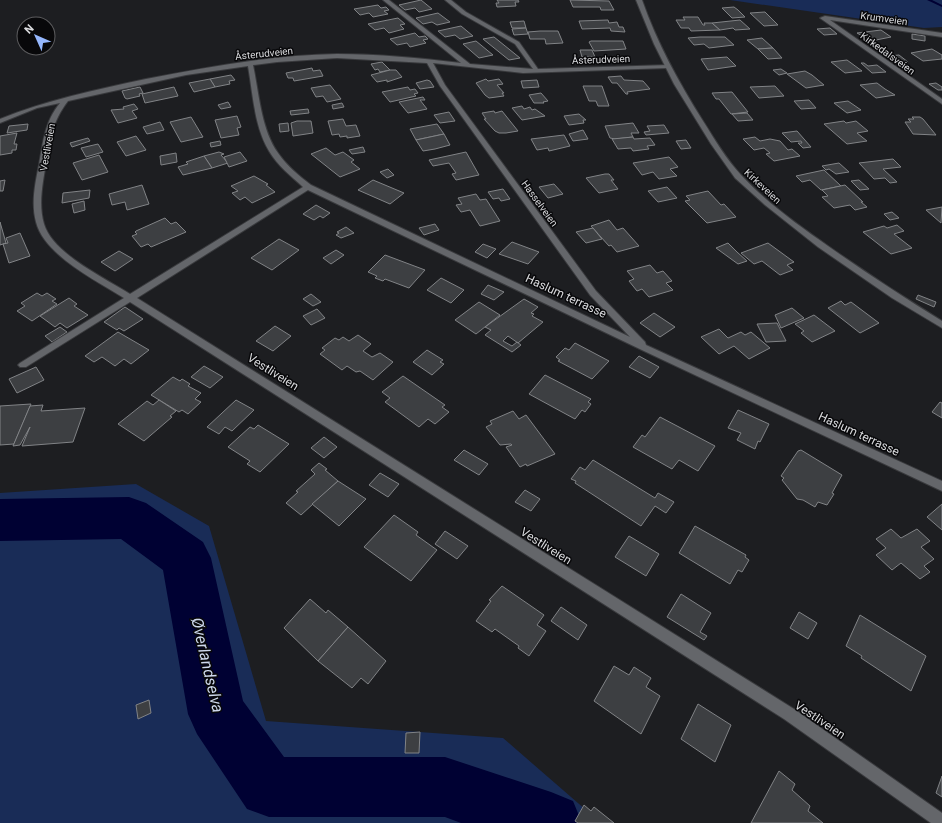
<svg xmlns="http://www.w3.org/2000/svg" width="942" height="823" viewBox="0 0 942 823" font-family="Roboto,sans-serif">
<style>
.green{fill:#192c57}
.lines{fill:none;stroke-linecap:round;stroke-linejoin:round}
.stream{fill:#000133;fill-rule:evenodd}
.river{fill:#000133;fill-rule:evenodd}
.building{fill:#3d3f42;stroke:#818386}
.street-casing{stroke:#393a3d;stroke-width:2}
.secondary-casing{stroke:#393a3d;stroke-width:2}
.street{fill:#64666a;fill-rule:evenodd}
.secondary{fill:#64666a;fill-rule:evenodd}
.labels{text-anchor:middle;stroke-width:3;stroke-linejoin:round;paint-order:stroke}
.far-street-label{font-size:10px;fill:#d9dadd;stroke:#08080a}
.street-label{font-size:12px;fill:#d9dadd;stroke:#08080a}
.near-water-label{font-size:16px;font-style:italic;fill:#ced8ed;stroke:#08080a}
</style>
<rect width="100%" height="100%" fill="#1d1e21"/>
<!-- green -->
<g class="green">
<polygon points="730,0 942,0 942,27 924,28"/>
<polygon points="136,484 209,526 266,721 503,738 601,823 0,823 0,493"/>
</g>
<g class="lines">
<!-- stream -->
<polygon class="stream" points="927,0 932,0 942,5 942,7"/>
<!-- river -->
<polygon class="river" points="129,497 146,503 203,542 211,558 243,701 284,757 445,757 551,792 573,801 582,823 461,823 445,817 269,817 247,809 197,734 188,714 163,570 121,539 0,541 0,499"/>
</g>
<!-- building -->
<g class="building">
<polygon points="421,0 432,9 419,12 415,8 405,10 399,5"/>
<polygon points="497,0 518,0 519,2 515,2 516,6 497,7 496,3 499,3"/>
<polygon points="570,0 609,1 614,10 601,10 600,7 573,7"/>
<polygon points="378,5 381,8 386,7 389,10 384,11 388,14 373,17 369,13 360,15 354,9"/>
<polygon points="734,7 738,10 745,17 732,18 722,8"/>
<polygon points="765,12 778,25 764,26 750,13"/>
<polygon points="438,13 450,22 437,25 432,22 423,24 416,18"/>
<polygon points="683,17 698,17 703,25 705,25 704,23 712,23 720,30 691,31 689,28 681,28 676,20 685,20"/>
<polygon points="398,18 405,24 400,25 404,29 389,33 384,28 375,30 368,24"/>
<polygon points="608,20 609,23 617,22 619,27 623,27 625,32 611,31 610,28 582,29 579,21"/>
<polygon points="740,20 750,29 735,30 733,28 720,30 712,23"/>
<polygon points="524,21 526,28 512,28 510,22"/>
<polygon points="461,26 473,36 460,39 455,35 445,37 438,31"/>
<polygon points="526,28 528,34 514,35 512,29"/>
<polygon points="830,28 837,34 824,35 817,29"/>
<polygon points="881,30 891,37 871,41 857,33"/>
<polygon points="540,31 558,31 563,43 546,44 545,39 530,39 528,32"/>
<polygon points="415,33 419,37 425,36 428,39 423,40 426,43 410,47 407,43 397,45 390,39"/>
<polygon points="912,34 925,36 925,41 912,39"/>
<polygon points="494,37 520,58 509,60 483,39"/>
<polygon points="700,37 725,37 734,45 709,48 704,44 694,45 688,38"/>
<polygon points="762,38 773,48 758,49 747,40"/>
<polygon points="476,41 493,55 479,58 463,44"/>
<polygon points="591,41 623,41 626,49 594,51 589,42"/>
<polygon points="773,48 782,58 768,59 758,49"/>
<polygon points="932,49 942,55 942,59 923,61 911,53"/>
<polygon points="580,50 592,50 595,57 582,57"/>
<polygon points="899,55 908,62 899,63 889,56"/>
<polygon points="727,57 736,66 708,70 701,59"/>
<polygon points="847,60 862,71 845,73 831,62"/>
<polygon points="382,62 390,70 380,72 378,69 375,70 371,64"/>
<polygon points="861,63 864,63 868,66 877,65 886,72 872,73"/>
<polygon points="312,68 313,71 320,70 323,76 294,81 293,78 288,78 286,73"/>
<polygon points="781,69 787,73 779,75 773,70"/>
<polygon points="390,70 396,70 402,77 387,82 387,80 377,82 371,75"/>
<polygon points="805,71 812,75 824,85 806,88 787,74"/>
<polygon points="231,75 235,80 229,81 230,84 215,87 210,79"/>
<polygon points="621,76 624,80 643,81 650,89 634,91 627,92 628,94 626,94 617,83 612,83 608,77"/>
<polygon points="210,79 215,87 194,92 189,83"/>
<polygon points="486,79 488,81 499,79 503,84 497,85 504,93 502,93 504,96 489,98 485,95 476,83"/>
<polygon points="427,80 430,81 434,87 420,89 416,83"/>
<polygon points="537,80 539,87 523,88 521,81"/>
<polygon points="877,83 885,89 895,95 876,98 860,85"/>
<polygon points="936,83 942,87 942,90 938,90 929,84"/>
<polygon points="330,85 341,99 327,102 323,96 316,97 311,88"/>
<polygon points="583,86 602,86 609,106 598,106 596,101 589,101"/>
<polygon points="775,86 784,96 759,98 750,87"/>
<polygon points="140,87 143,93 139,94 140,96 127,99 125,98 122,91"/>
<polygon points="174,87 178,96 145,103 142,94"/>
<polygon points="408,87 410,90 415,89 418,93 414,94 416,96 390,102 382,92"/>
<polygon points="732,92 748,112 731,114 719,99 716,99 712,93"/>
<polygon points="541,93 548,101 543,102 544,103 534,103 529,95"/>
<polygon points="423,97 425,100 420,100 427,109 408,113 399,102"/>
<polygon points="809,100 816,108 801,109 794,101"/>
<polygon points="848,101 861,110 847,113 834,103"/>
<polygon points="228,102 231,107 221,109 218,105"/>
<polygon points="342,103 344,107 333,109 332,105"/>
<polygon points="134,104 138,109 132,111 137,118 118,123 111,110 124,109 123,107"/>
<polygon points="522,106 524,109 530,107 532,110 535,109 545,116 522,120 512,108"/>
<polygon points="308,109 309,113 291,115 290,111"/>
<polygon points="494,111 495,113 502,111 518,131 506,133 499,133 495,131 484,119 486,119 482,113"/>
<polygon points="449,112 455,121 440,123 434,115"/>
<polygon points="747,113 753,120 738,121 732,114"/>
<polygon points="579,114 586,120 583,120 584,123 569,125 564,116"/>
<polygon points="237,116 241,127 237,128 239,135 221,138 215,120"/>
<polygon points="191,117 203,137 181,142 170,122"/>
<polygon points="912,117 920,117 923,119 936,135 913,134 905,122 911,122 908,119 914,119"/>
<polygon points="343,119 346,126 356,125 360,136 347,138 347,136 340,137 339,134 332,135 328,121"/>
<polygon points="297,121 311,121 313,133 293,136 291,123"/>
<polygon points="844,121 846,123 856,121 868,131 857,133 867,141 847,144 824,124"/>
<polygon points="160,122 164,130 147,134 143,127"/>
<polygon points="288,123 289,131 280,132 279,124"/>
<polygon points="633,123 639,133 631,133 633,137 615,139 610,138 605,126"/>
<polygon points="28,124 27,130 7,133 9,126"/>
<polygon points="437,124 444,134 416,140 410,129"/>
<polygon points="664,125 669,133 646,135 644,132 650,131 647,126"/>
<polygon points="583,130 588,139 573,141 569,134"/>
<polygon points="797,131 811,147 803,148 798,143 802,143 801,141 791,142 782,133"/>
<polygon points="17,133 14,144 17,144 16,150 12,150 12,153 0,155 0,136"/>
<polygon points="444,134 450,145 435,149 423,151 416,140"/>
<polygon points="564,135 570,146 549,151 548,148 537,150 531,139"/>
<polygon points="136,136 146,150 126,156 117,142"/>
<polygon points="633,137 634,139 650,138 655,145 647,146 649,149 633,151 631,148 618,149 612,139"/>
<polygon points="755,137 760,141 770,139 780,141 788,150 792,149 800,156 774,161 766,154 770,153 764,148 754,150 743,139"/>
<polygon points="88,138 90,141 72,147 70,143"/>
<polygon points="686,140 691,148 681,149 676,141"/>
<polygon points="220,141 221,145 211,147 210,143"/>
<polygon points="98,144 103,152 86,157 81,148"/>
<polygon points="363,147 365,152 352,154 349,150"/>
<polygon points="326,148 335,155 343,152 354,160 351,162 360,169 340,177 311,154"/>
<polygon points="219,152 224,154 221,155 228,163 212,168 204,156"/>
<polygon points="240,152 247,161 229,167 224,157"/>
<polygon points="466,152 479,175 456,180 452,174 456,173 449,163 433,166 429,160"/>
<polygon points="176,153 177,162 161,165 160,156"/>
<polygon points="99,155 108,172 82,180 73,163"/>
<polygon points="204,156 212,168 183,175 178,167 188,164 186,162"/>
<polygon points="669,157 678,167 670,169 677,176 659,179 653,172 642,175 633,163"/>
<polygon points="893,159 901,167 883,169 897,182 890,183 885,178 874,179 859,163"/>
<polygon points="839,163 849,172 836,174 829,169 826,170 822,166"/>
<polygon points="388,169 394,175 387,178 380,172"/>
<polygon points="824,170 841,186 821,190 810,180 802,182 796,176"/>
<polygon points="605,174 609,174 614,180 611,180 618,189 599,193 586,178"/>
<polygon points="254,176 268,184 266,185 275,192 252,203 245,197 240,200 232,193 238,191 231,186"/>
<polygon points="5,180 3,191 0,191 0,181"/>
<polygon points="373,180 404,193 390,204 358,190"/>
<polygon points="859,180 869,189 860,190 851,181"/>
<polygon points="554,184 563,194 548,198 539,187"/>
<polygon points="142,185 149,204 127,210 125,202 112,205 109,194"/>
<polygon points="845,185 863,202 861,202 867,207 855,210 850,205 834,208 822,197 828,196 822,190"/>
<polygon points="667,187 677,198 658,202 648,191"/>
<polygon points="503,189 510,199 501,201 499,198 493,199 488,192"/>
<polygon points="90,190 89,198 62,203 63,193"/>
<polygon points="708,191 721,205 724,204 736,217 707,223 685,201 690,200 686,196"/>
<polygon points="476,194 480,200 486,199 500,221 480,226 470,210 461,212 456,205 462,204 458,198"/>
<polygon points="84,201 85,210 74,213 72,204"/>
<polygon points="316,205 330,213 323,218 320,216 314,220 303,214"/>
<polygon points="942,207 941,223 926,210"/>
<polygon points="892,212 899,218 890,220 884,214"/>
<polygon points="165,218 171,224 176,222 186,232 151,247 148,244 141,247 132,236 137,234 135,232 136,231"/>
<polygon points="609,220 617,230 623,228 639,246 617,252 611,245 609,246 591,226"/>
<polygon points="0,222 6,243 0,245"/>
<polygon points="435,224 439,230 424,235 419,228"/>
<polygon points="897,225 904,231 894,234 912,248 891,254 863,232 884,226 887,228"/>
<polygon points="346,227 354,233 341,238 336,235 339,233 337,232"/>
<polygon points="593,228 602,239 586,243 576,232"/>
<polygon points="20,233 30,256 9,263 3,244 8,243 6,238"/>
<polygon points="279,239 299,250 272,270 251,258"/>
<polygon points="512,242 539,252 528,264 499,254"/>
<polygon points="728,243 737,252 747,261 738,264 716,248"/>
<polygon points="768,243 794,262 787,265 793,270 780,275 762,261 754,264 741,253"/>
<polygon points="483,244 496,249 487,258 475,252"/>
<polygon points="336,250 344,255 331,264 323,258"/>
<polygon points="119,251 133,259 115,271 101,262"/>
<polygon points="385,255 425,270 409,288 385,279 383,281 375,278 377,276 368,272"/>
<polygon points="650,265 657,273 663,271 672,281 666,283 673,290 649,297 642,289 637,291 629,281 634,279 627,271"/>
<polygon points="441,278 464,290 451,303 427,290"/>
<polygon points="488,285 504,292 494,300 481,294"/>
<polygon points="37,293 42,296 47,293 56,299 52,301 57,304 32,321 17,311 25,306 21,303"/>
<polygon points="311,294 321,302 313,306 303,299"/>
<polygon points="918,295 936,302 934,307 916,299"/>
<polygon points="69,298 77,304 74,306 88,315 67,328 60,323 55,327 40,316"/>
<polygon points="524,299 538,307 531,313 534,314 532,316 543,322 518,343 508,336 503,341 512,346 517,342 521,345 512,352 485,335 491,330 485,327"/>
<polygon points="841,301 845,305 851,302 879,323 860,333 828,308"/>
<polygon points="479,302 500,315 476,334 455,320"/>
<polygon points="125,307 143,319 124,331 119,328 117,330 104,322"/>
<polygon points="792,308 804,318 781,328 775,315"/>
<polygon points="317,309 325,318 311,325 303,316"/>
<polygon points="654,313 675,327 660,337 640,323"/>
<polygon points="814,315 835,331 812,342 801,333 804,331 795,324"/>
<polygon points="777,323 786,341 766,342 757,324"/>
<polygon points="275,326 291,336 273,351 256,341"/>
<polygon points="60,327 67,332 52,342 45,336"/>
<polygon points="719,329 728,338 741,332 745,335 751,332 770,348 749,359 734,346 719,354 701,337"/>
<polygon points="118,332 149,350 131,364 124,359 115,366 102,357 94,362 85,356"/>
<polygon points="358,335 371,344 363,351 372,357 380,353 393,362 373,380 360,371 356,372 347,366 342,370 320,354 325,350 322,348 335,338 339,340 343,337 349,341"/>
<polygon points="575,343 609,361 592,379 558,361 560,360 556,357 565,348 569,350"/>
<polygon points="427,350 443,360 440,362 444,364 432,375 413,362"/>
<polygon points="639,356 659,367 650,378 629,367"/>
<polygon points="204,366 223,377 210,388 191,377"/>
<polygon points="36,367 44,380 17,393 9,379"/>
<polygon points="545,375 591,399 588,402 591,404 585,412 582,410 575,419 529,394"/>
<polygon points="403,376 445,405 442,407 449,412 435,424 428,419 419,427 385,402 390,398 382,392"/>
<polygon points="173,377 180,381 182,379 190,384 188,386 201,393 195,399 201,402 188,414 182,410 179,412 151,395"/>
<polygon points="159,400 176,411 170,416 172,417 144,441 118,424 147,401 153,405"/>
<polygon points="236,400 254,410 232,431 225,427 219,434 207,427"/>
<polygon points="940,402 942,403 942,418 932,412"/>
<polygon points="31,404 14,444 0,445 0,406"/>
<polygon points="43,405 41,411 85,408 73,442 22,446 30,427 20,445 13,446 30,406"/>
<polygon points="738,410 769,424 760,442 758,441 755,449 737,440 741,433 728,428"/>
<polygon points="513,411 519,419 526,415 555,454 527,466 526,464 520,467 506,447 512,445 511,444 500,445 486,427 492,424 490,421"/>
<polygon points="660,417 715,446 698,471 679,460 672,469 633,447 642,435 645,437"/>
<polygon points="258,425 289,444 260,472 247,464 250,461 228,447 250,427 254,429"/>
<polygon points="324,437 337,447 324,458 311,448"/>
<polygon points="464,450 488,464 479,475 454,460"/>
<polygon points="801,450 842,475 832,493 834,494 827,505 818,502 815,507 803,500 797,499 782,480 784,478 781,476 798,451"/>
<polygon points="593,460 655,498 658,493 674,502 666,513 655,506 641,526 575,483 576,481 571,479 580,467 585,470"/>
<polygon points="319,463 327,469 325,470 338,481 301,515 286,503 298,492 296,491 315,474 311,470"/>
<polygon points="380,473 399,484 388,497 369,485"/>
<polygon points="338,481 366,499 339,526 312,504"/>
<polygon points="525,490 540,499 531,511 515,502"/>
<polygon points="942,504 942,530 927,517"/>
<polygon points="394,515 418,532 416,535 437,550 411,581 364,547"/>
<polygon points="695,526 746,555 745,557 749,560 742,572 738,570 730,584 679,553"/>
<polygon points="891,529 901,538 917,529 930,541 921,547 934,559 924,566 930,572 920,579 901,563 892,570 876,555 886,548 876,539"/>
<polygon points="445,531 468,546 457,559 435,544"/>
<polygon points="629,536 659,554 646,576 615,557"/>
<polygon points="502,586 544,615 537,625 546,631 529,656 518,648 519,646 495,629 492,632 476,621 491,601 489,600"/>
<polygon points="681,594 711,613 700,632 707,636 704,640 667,617"/>
<polygon points="310,599 326,613 328,610 348,627 318,661 284,628"/>
<polygon points="561,607 587,625 578,640 551,621"/>
<polygon points="799,612 817,623 808,639 790,628"/>
<polygon points="860,615 926,656 911,691 861,658 862,656 846,646"/>
<polygon points="348,627 386,661 368,684 361,678 352,688 318,661"/>
<polygon points="614,666 629,675 634,667 651,678 646,687 660,696 641,734 594,701"/>
<polygon points="149,700 151,713 138,719 136,705"/>
<polygon points="698,704 731,725 715,762 681,739"/>
<polygon points="420,732 419,753 405,753 406,733"/>
<polygon points="779,771 795,784 792,790 810,806 808,811 823,823 751,823"/>
<polygon points="942,776 942,797 936,793"/>
<polygon points="584,805 591,811 594,807 614,823 578,823 575,821"/>
</g>
<g class="lines">
<defs>
<g id="street">
<path d="M383,0H389L470,64L533,69L515,44L462,14L445,0H451L466,12L519,42L538,69L669,65V67L667,68L523,73L433,63L445,85L596,291L645,342L646,345L942,481V491L644,351L308,190L137,298L794,709L942,813V823H931L784,719L130,302L26,367H20L18,365L20,363L124,298C97,281 44,255 36,222C31,204 35,183 39,165C43,142 45,121 60,103L37,108L0,123V119C47,100 95,90 146,79C209,67 273,55 337,54C378,54 420,58 461,63ZM337,58L427,63L440,86L590,295L630,337L311,185C299,176 287,166 278,153C261,129 259,93 253,65L277,62ZM248,66C253,94 254,126 269,151C277,165 291,176 303,187L130,294C105,278 53,254 44,224C38,204 43,182 46,163C51,137 52,122 68,101L186,75Z"/>
<polygon points="825,16 942,33 942,37 830,20 942,99 942,104 820,18"/>
</g>
<path id="secondary" d="M636,0H642C657,43 679,83 703,121C715,140 726,159 741,175C767,203 798,225 828,246C865,272 903,297 942,321V328L892,298L818,247L765,205L735,178L711,144L674,84L654,44Z"/>
</defs>
<!-- street casing -->
<use href="#street" class="street-casing"/>
<!-- secondary casing -->
<use href="#secondary" class="secondary-casing"/>
<!-- street -->
<use href="#street" class="street"/>
<!-- secondary -->
<use href="#secondary" class="secondary"/>
</g>
<g class="labels">
<!-- far-street labels -->
<g class="far-street-label">
<text transform="translate(884 18) rotate(8)" y="4">Krumveien</text>
<text transform="translate(264 53) rotate(-6)" y="4">Åsterudveien</text>
<text transform="translate(888 53) rotate(36)" y="4">Kirkedalsveien</text>
<text transform="translate(601 59) rotate(-2)" y="4">Åsterudveien</text>
<text transform="translate(47 147) rotate(-80)" y="4">Vestliveien</text>
<text transform="translate(763 186) rotate(43)" y="4">Kirkeveien</text>
<text transform="translate(540 203) rotate(54)" y="4">Hasselveien</text>
</g>
<!-- street labels -->
<g class="street-label">
<text transform="translate(566 296) rotate(25)" y="4">Haslum terrasse</text>
<text transform="translate(273 372) rotate(32)" y="4">Vestliveien</text>
<text transform="translate(859 434) rotate(25)" y="4">Haslum terrasse</text>
<text transform="translate(546 546) rotate(32)" y="4">Vestliveien</text>
<text transform="translate(820 720) rotate(34)" y="4">Vestliveien</text>
</g>
<!-- near-water labels -->
<g class="near-water-label">
<text transform="translate(208 665) rotate(77)" y="6">Øverlandselva</text>
</g>
</g>
<!-- north arrow -->
<g transform="translate(36 36) rotate(315)"><circle r="19" fill="#08080a" stroke="#5c5c5e"/>
<path d="M0-3L7 15L0 10L-7 15Z" fill="#95b7fd"/>
<text y="-6" font-size="11" font-weight="bold" text-anchor="middle" fill="#d9dadd">N</text>
</g>
</svg>
